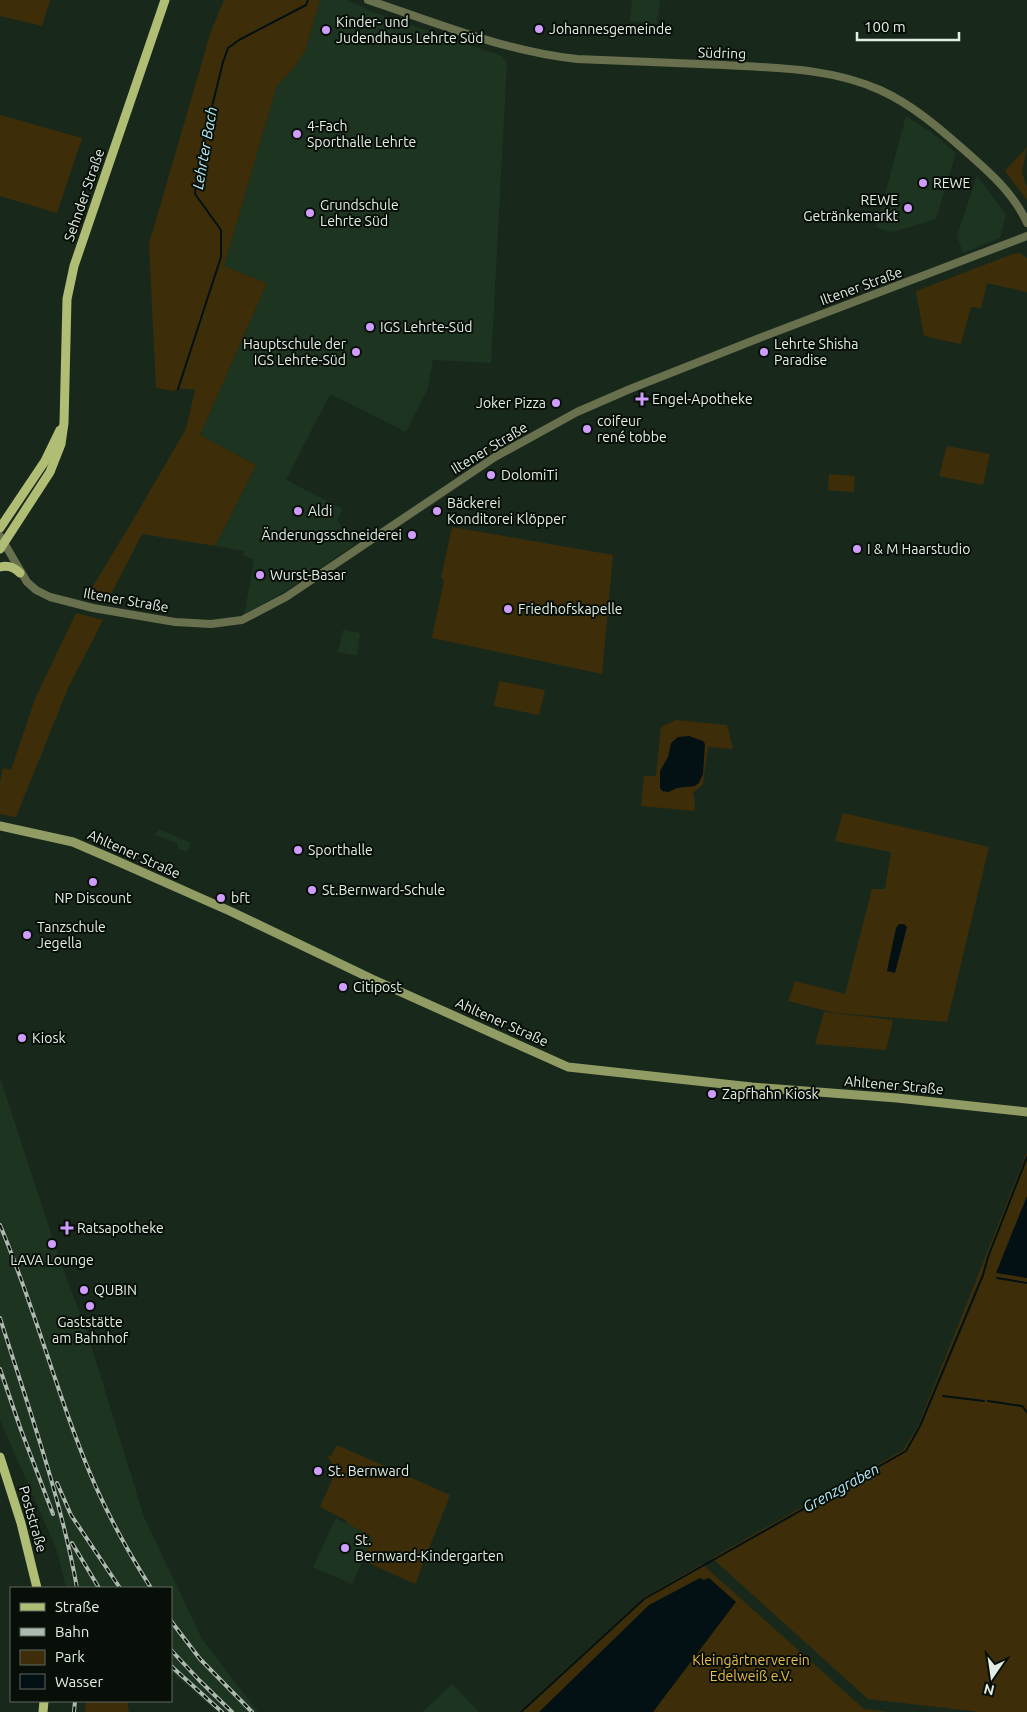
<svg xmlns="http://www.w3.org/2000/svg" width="1027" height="1712" viewBox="0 0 1027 1712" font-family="Ubuntu,sans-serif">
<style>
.built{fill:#1d3421}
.green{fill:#3d2e09}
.water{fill:#031114}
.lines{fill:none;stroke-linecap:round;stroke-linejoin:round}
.stream{stroke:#031114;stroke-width:2}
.tertiary{stroke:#69704e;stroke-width:8}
.secondary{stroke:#919c64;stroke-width:9}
.primary{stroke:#b0bd75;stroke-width:9}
.rail-casing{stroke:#adbaaf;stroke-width:4}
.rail{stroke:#080f09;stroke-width:2;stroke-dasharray:5.5;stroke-linecap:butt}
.poi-dot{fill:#d09dff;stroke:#080f09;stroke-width:2}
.labels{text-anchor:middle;stroke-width:4;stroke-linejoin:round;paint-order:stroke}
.poi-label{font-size:14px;fill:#e3eee5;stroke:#080f09;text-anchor:start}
.street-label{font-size:14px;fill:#e3eee5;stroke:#080f09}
.park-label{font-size:14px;fill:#edbc44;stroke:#080f09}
.water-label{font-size:15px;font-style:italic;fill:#b4ebf6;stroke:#080f09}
</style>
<rect width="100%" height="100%" fill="#18291b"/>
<!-- built -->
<g class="built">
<polygon points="320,0 348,0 373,12 502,56 507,63 491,363 433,360 427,390 406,432 330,394 286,480 343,509 337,520 354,545 287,590 244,615 254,560 243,555 244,551 215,546 256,465 200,435 267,283 224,266 277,85 293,69 305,51"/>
<polygon points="632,0 660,0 657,24 630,21"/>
<polygon points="906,116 931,132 956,153 936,219 893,232 876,228"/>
<polygon points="977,176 1006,214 1000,238 963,253 957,236"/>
<polygon points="343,630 360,633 357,656 338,652"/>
<polygon points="159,829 191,843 187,852 177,848 178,844 155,835"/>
<polygon points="0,1077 60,1261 87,1332 144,1517 202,1639 258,1712 218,1712 171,1672 171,1588 66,1588 57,1551 0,1420"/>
<polygon points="336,1518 373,1537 352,1584 313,1567"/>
<polygon points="452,1684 479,1712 423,1712"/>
</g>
<!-- green -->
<g class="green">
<polygon points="0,0 50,0 42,26 0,16"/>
<polygon points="224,0 320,0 305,51 293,69 277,85 224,266 267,283 200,435 256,465 215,546 142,534 108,600 87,596 133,520 186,429 195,390 181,388 173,391 156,388 149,244 211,31"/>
<polygon points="0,115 82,138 57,213 0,196"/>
<polygon points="1027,147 1022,173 1027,187 1027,200 1005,171"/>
<polygon points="1020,253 1027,258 1027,292 987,283 981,308 971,307 961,344 924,336 916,291 1013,254"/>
<polygon points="947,446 990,454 983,485 939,476"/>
<polygon points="829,474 855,476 854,492 828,490"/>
<polygon points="452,527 613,555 602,674 432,638 444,580 441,578"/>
<polygon points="76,613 103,620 68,688 16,817 0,814 0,783 3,768 11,770 35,699"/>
<polygon points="499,681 545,690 539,715 494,706"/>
<polygon points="676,720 727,725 733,749 708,747 703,784 693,793 695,802 694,811 641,806 644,776 656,776 661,727"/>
<polygon points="843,813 989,847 947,1022 835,1013 788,1001 795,981 845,994 872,889 885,889 891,852 835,841"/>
<polygon points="824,1012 893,1020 886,1050 815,1044"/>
<polygon points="1027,1152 1027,1712 980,1712 868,1699 712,1558 903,1450 918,1426"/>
<polygon points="337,1445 450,1495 415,1584 362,1560 373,1537 346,1523 347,1521 320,1507 336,1471 328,1457 329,1455 331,1456"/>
<polygon points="702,1564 864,1709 889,1712 519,1712 643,1598"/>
<polygon points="86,1701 127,1701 129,1712 85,1712"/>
</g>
<!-- water -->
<g class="water">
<polygon points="689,736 703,741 705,744 703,774 699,783 695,786 677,788 669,792 662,791 660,788 660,771 668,757 671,743 678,737"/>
<polygon points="899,924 904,924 907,927 895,973 887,971 896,928"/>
<polygon points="1027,1196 1027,1278 996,1273"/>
<polygon points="700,1578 704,1580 709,1578 736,1602 653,1712 539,1712 649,1605"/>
</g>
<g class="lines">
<!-- stream -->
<g class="stream">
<polyline points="178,389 221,257 221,230 195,194 196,184 204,164 203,143 223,62 228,48 239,40 306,5 308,0"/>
<polyline points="997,1278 1027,1283"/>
<polyline points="943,1396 984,1401"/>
<polyline points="988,1401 1022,1406 1027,1412"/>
<polyline points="521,1712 644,1599 906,1451 920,1426 983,1275 988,1257 1027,1157"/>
</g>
<!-- tertiary -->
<g class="tertiary">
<path d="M368,0C437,23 504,51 577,59C626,61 675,63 724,65C777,68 831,68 880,90C911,104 938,127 963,149C987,170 1014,193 1027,223"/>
<polyline points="0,536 27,582 36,590 50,597 93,608 175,622 211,624 242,620 286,597 495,457 577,412 630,389 762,337 1027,236"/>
</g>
<!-- secondary -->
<polyline class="secondary" points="0,826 73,842 117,861 232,912 372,979 568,1067 752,1087 897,1098 1027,1112"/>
<!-- primary -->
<g class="primary">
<polyline points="0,528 45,461 60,430"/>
<polyline points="0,549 50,472 61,444 64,423 67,299 74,266 165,0"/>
<path d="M0,567C8,565 14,567 20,573"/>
<polyline points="0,1457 21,1523 37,1588"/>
<polyline points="43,1712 44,1701"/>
</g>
<defs>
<g id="rail">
<path d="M0,1225C36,1310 58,1400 95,1485C111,1521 130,1555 151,1588"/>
<path d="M0,1318C28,1406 61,1498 77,1588"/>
<polyline points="0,1369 21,1430 53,1514"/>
<polyline points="57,1483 71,1515 120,1588"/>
<polyline points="72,1543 99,1588"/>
<polyline points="171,1621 200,1659 252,1712"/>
<polyline points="171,1650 200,1681 232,1712"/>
<polyline points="171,1666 222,1712"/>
<polyline points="74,1712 75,1701"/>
</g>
</defs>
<!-- rail casing -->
<use href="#rail" class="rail-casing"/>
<!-- rail -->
<use href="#rail" class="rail"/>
</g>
<!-- markers -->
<g class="poi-dot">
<circle cx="539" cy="29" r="5"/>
<circle cx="326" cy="30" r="5"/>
<circle cx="297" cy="134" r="5"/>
<circle cx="923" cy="183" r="5"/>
<circle cx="908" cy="208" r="5"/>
<circle cx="310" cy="213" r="5"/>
<circle cx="370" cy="327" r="5"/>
<circle cx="356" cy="352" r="5"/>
<circle cx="764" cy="352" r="5"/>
<path d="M639.5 391.5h5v5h5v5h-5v5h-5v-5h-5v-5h5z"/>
<circle cx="556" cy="403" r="5"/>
<circle cx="587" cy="429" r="5"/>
<circle cx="491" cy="475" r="5"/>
<circle cx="298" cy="511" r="5"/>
<circle cx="437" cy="511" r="5"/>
<circle cx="412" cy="535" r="5"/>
<circle cx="857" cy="549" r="5"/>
<circle cx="260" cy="575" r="5"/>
<circle cx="508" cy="609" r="5"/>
<circle cx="298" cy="850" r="5"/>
<circle cx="93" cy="882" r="5"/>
<circle cx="312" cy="890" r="5"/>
<circle cx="221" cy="898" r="5"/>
<circle cx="27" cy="935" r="5"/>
<circle cx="343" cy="987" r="5"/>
<circle cx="22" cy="1038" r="5"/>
<circle cx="712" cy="1094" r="5"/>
<path d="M64.5 1220.5h5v5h5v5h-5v5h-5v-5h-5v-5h5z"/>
<circle cx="52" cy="1244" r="5"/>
<circle cx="84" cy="1290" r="5"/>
<circle cx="90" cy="1306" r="5"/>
<circle cx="318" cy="1471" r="5"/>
<circle cx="345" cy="1548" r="5"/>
</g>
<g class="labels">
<!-- poi labels -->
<g class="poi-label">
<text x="336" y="27">Kinder- und<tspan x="336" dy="16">Judendhaus Lehrte Süd</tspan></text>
<text x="549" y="34">Johannesgemeinde</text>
<text x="307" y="131">4-Fach<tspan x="307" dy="16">Sporthalle Lehrte</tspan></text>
<text x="933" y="188">REWE</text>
<text x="898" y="205" text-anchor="end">REWE<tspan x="898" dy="16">Getränkemarkt</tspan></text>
<text x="320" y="210">Grundschule<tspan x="320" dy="16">Lehrte Süd</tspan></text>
<text x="380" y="332">IGS Lehrte-Süd</text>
<text x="346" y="349" text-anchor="end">Hauptschule der<tspan x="346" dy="16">IGS Lehrte-Süd</tspan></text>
<text x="774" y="349">Lehrte Shisha<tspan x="774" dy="16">Paradise</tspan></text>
<text x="652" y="404">Engel-Apotheke</text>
<text x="546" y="408" text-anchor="end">Joker Pizza</text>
<text x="597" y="426">coifeur<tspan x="597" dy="16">rené tobbe</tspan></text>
<text x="501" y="480">DolomiTi</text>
<text x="447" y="508">Bäckerei<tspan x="447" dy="16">Konditorei Klöpper</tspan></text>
<text x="308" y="516">Aldi</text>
<text x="402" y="540" text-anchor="end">Änderungsschneiderei</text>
<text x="867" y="554">I &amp; M Haarstudio</text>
<text x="270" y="580">Wurst-Basar</text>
<text x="518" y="614">Friedhofskapelle</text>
<text x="308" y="855">Sporthalle</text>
<text x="322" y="895">St.Bernward-Schule</text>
<text x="93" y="903" text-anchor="middle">NP Discount</text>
<text x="231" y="903">bft</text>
<text x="37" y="932">Tanzschule<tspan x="37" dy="16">Jegella</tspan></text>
<text x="353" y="992">Citipost</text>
<text x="32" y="1043">Kiosk</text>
<text x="722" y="1099">Zapfhahn Kiosk</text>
<text x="77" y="1233">Ratsapotheke</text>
<text x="52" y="1265" text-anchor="middle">LAVA Lounge</text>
<text x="94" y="1295">QUBIN</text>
<text x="90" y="1327" text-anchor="middle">Gaststätte<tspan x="90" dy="16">am Bahnhof</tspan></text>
<text x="328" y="1476">St. Bernward</text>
<text x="355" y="1545">St.<tspan x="355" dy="16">Bernward-Kindergarten</tspan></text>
</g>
<!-- street labels -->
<g class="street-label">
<text transform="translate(722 53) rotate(2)" y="5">Südring</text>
<text transform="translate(84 195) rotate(-71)" y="5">Sehnder Straße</text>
<text transform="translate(861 286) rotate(-20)" y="5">Iltener Straße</text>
<text transform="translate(489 448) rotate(-31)" y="5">Iltener Straße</text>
<text transform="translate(126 600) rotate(10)" y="5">Iltener Straße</text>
<text transform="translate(134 854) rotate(24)" y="5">Ahltener Straße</text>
<text transform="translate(502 1022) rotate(24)" y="5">Ahltener Straße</text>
<text transform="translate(894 1085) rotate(5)" y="5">Ahltener Straße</text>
<text transform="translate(33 1519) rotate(74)" y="5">Poststraße</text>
</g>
<!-- park labels -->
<g class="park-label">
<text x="751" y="1665">Kleingärtnerverein<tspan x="751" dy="16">Edelweiß e.V.</tspan></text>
</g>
<!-- water labels -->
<g class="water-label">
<text transform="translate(205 148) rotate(-80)" y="5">Lehrter Bach</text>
<text transform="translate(841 1488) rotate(-29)" y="5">Grenzgraben</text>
</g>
</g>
<!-- legend -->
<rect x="10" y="1587" width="162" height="115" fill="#080f09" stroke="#606861"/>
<rect x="20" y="1603" width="25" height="8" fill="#b0bd75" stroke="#606861"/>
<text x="55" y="1612" font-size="15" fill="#e3eee5">Straße</text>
<rect x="20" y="1628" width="25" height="8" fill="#adbaaf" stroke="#606861"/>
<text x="55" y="1637" font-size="15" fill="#e3eee5">Bahn</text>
<rect x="20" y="1650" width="25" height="15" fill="#3d2e09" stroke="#606861"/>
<text x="55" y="1662" font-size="15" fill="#e3eee5">Park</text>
<rect x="20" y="1674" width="25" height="15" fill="#031114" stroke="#606861"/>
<text x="55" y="1687" font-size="15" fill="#e3eee5">Wasser</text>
<!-- north arrow -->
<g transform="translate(992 1677) rotate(193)" stroke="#080f09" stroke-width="4" paint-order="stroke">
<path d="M0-4L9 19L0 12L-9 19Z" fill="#e3eee5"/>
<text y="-8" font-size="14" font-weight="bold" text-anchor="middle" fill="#e3eee5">N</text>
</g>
<!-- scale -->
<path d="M857 32v8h102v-8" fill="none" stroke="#e3eee5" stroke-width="2.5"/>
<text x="864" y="32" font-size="15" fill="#e3eee5" stroke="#080f09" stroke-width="4" paint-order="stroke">100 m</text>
</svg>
